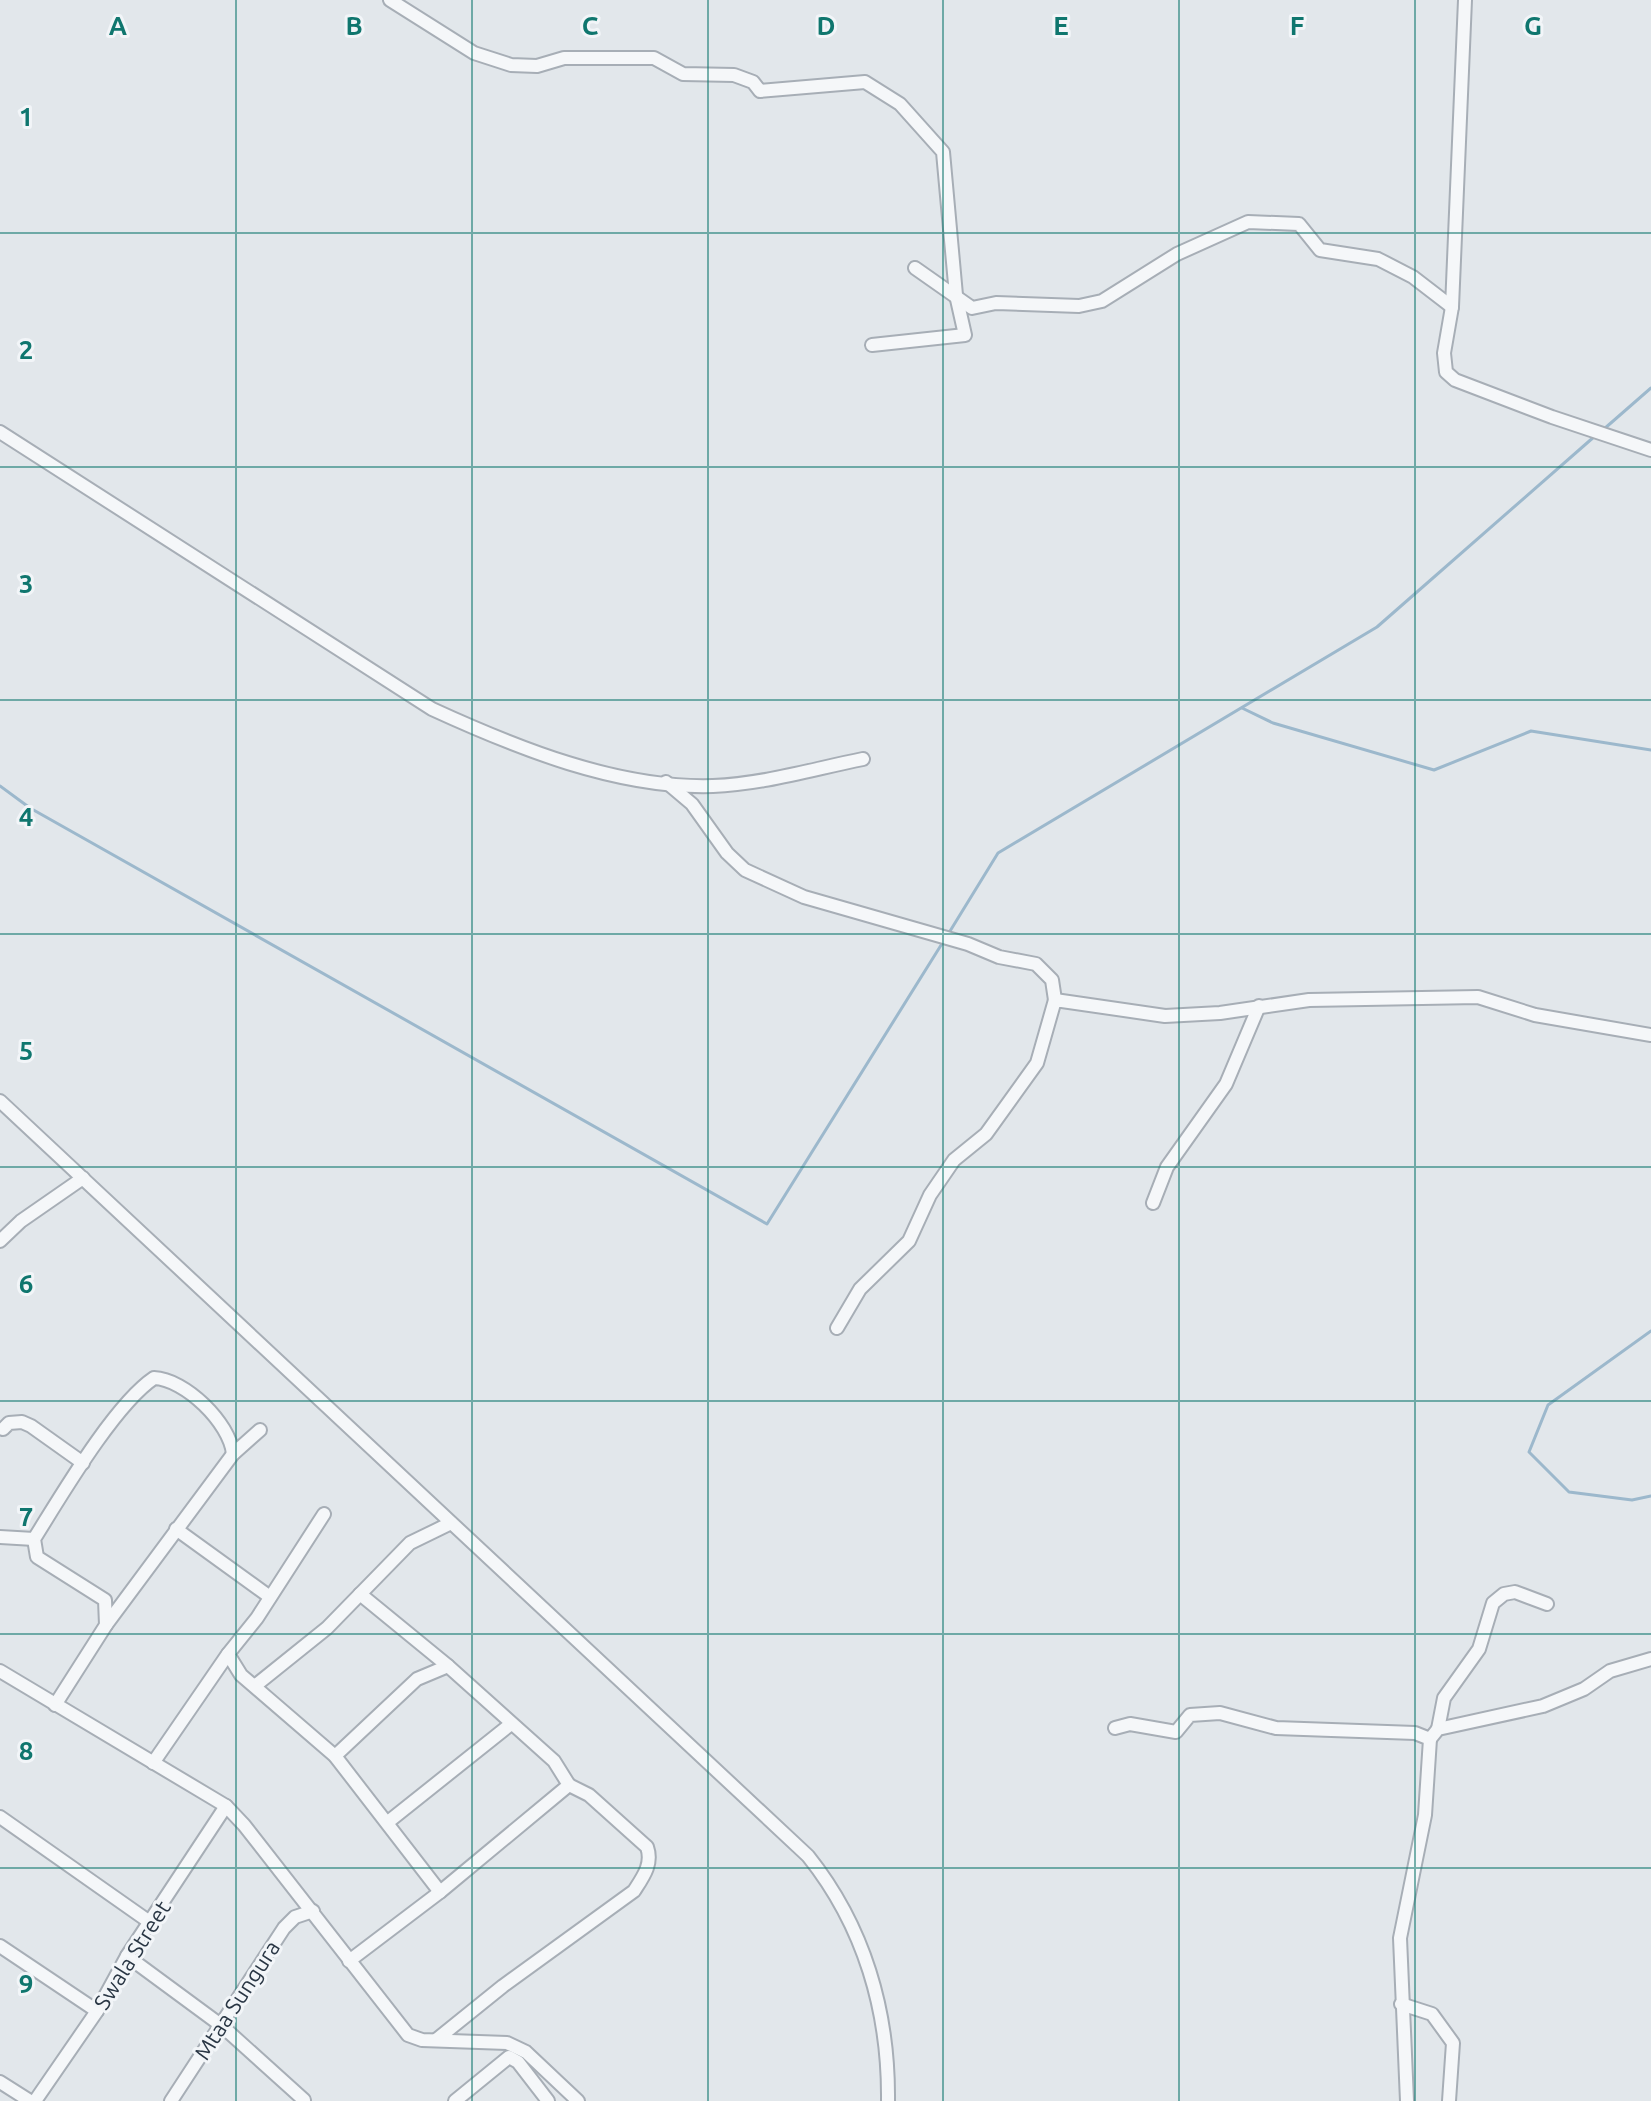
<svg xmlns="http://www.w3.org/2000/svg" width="1651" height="2101" viewBox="0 0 1651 2101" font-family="Ubuntu,sans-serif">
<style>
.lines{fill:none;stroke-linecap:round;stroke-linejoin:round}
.stream{stroke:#9cb8cc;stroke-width:3}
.minor-casing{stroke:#a7aeb6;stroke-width:16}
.minor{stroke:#f5f7f9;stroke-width:12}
.grid{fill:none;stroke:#0f766e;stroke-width:2;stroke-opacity:0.55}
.labels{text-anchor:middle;stroke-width:6;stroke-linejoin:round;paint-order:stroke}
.street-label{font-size:22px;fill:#293644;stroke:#f2f5f8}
.grid-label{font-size:26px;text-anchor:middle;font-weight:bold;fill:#0f766e;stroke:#f2f5f8;stroke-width:6;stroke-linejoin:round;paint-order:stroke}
</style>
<rect width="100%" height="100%" fill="#e2e7eb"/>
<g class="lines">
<!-- stream -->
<g class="stream">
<polyline points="1604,429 1651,388"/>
<polyline points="1242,708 1273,723 1434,770 1531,731 1651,750"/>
<polyline points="0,786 30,808 767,1224 943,942"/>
<polyline points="947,936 998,853 1377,627 1595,436"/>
<polyline points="1651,1331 1548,1405 1529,1452 1569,1492 1632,1500 1651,1496"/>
</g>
<defs>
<g id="minor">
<polyline points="390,0 474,53 511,65 537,66 564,58 654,58 683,74 734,75 753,82 760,91 865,82 900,104 943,152 956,295 965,335 872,345"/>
<polyline points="1465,0 1452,307 1444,353 1446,372 1455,380 1552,417 1651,450"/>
<polyline points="915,268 972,308 996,303 1079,306 1102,301 1177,254 1248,222 1299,224 1320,250 1378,259 1413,277 1452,307"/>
<path d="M0,432L432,709C517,748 618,789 713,786C764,784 813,769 863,759"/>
<polyline points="666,782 692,804 727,853 745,870 804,897 968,944 999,957 1036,964 1052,980 1055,1000"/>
<path d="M0,1101L808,1856C864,1926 889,2011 888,2101"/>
<polyline points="1153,1203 1167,1167 1226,1084 1259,1006"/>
<polyline points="0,1241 21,1221 83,1178"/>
<polyline points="837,1328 860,1289 909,1241 930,1195 954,1160 986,1134 1037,1063 1055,1000 1165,1016 1220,1013 1309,1000 1478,997 1535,1015 1651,1035"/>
<polyline points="3,1429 9,1423 22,1422 31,1426 83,1463"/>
<polyline points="176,1529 270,1597"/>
<polyline points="0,1537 34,1539"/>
<polyline points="106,1625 233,1454 260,1430"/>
<polyline points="228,1654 241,1675 335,1756 440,1892"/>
<polyline points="0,1671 226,1806 244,1825 408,2035 422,2040 507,2043 526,2052 578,2101"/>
<polyline points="256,1685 327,1628 410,1543 451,1523"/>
<path d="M55,1705L106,1625L105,1600L37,1557L34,1539C61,1496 114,1405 154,1378C185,1379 230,1423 233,1454"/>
<polyline points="1115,1728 1130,1724 1176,1732 1190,1715 1220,1713 1276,1728 1415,1733 1430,1739 1425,1815 1400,1938 1407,2101"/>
<polyline points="1438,1729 1444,1698 1479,1649 1493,1603 1504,1594 1515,1592 1547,1604"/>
<polyline points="1430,1739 1438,1729 1543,1706 1584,1689 1610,1671 1651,1659"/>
<polyline points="335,1756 417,1679 448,1666"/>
<polyline points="153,1763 228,1654 257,1618 324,1514"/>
<polyline points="0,1817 151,1923"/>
<polyline points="388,1822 511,1724"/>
<polyline points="0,1946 97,2011"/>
<polyline points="127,1956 222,2026 304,2100"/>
<polyline points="349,1961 440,1892 569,1785 554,1761 448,1666 360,1594"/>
<polyline points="1401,2004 1432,2014 1453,2043 1449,2101"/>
<path d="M436,2040L503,1986L634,1891C643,1877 653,1864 647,1847L589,1795L569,1785"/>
<polyline points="0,2082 30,2101"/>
<polyline points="35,2101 97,2011 127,1956 226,1806"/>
<polyline points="171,2101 284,1928 295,1917 313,1911"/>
<polyline points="455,2101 509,2057 518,2062 548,2101"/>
</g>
</defs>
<!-- minor casing -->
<use href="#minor" class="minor-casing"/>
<!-- minor -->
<use href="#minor" class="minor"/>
</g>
<!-- grid -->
<path class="grid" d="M236,0V2101M472,0V2101M708,0V2101M943,0V2101M1179,0V2101M1415,0V2101M0,233H1651M0,467H1651M0,700H1651M0,934H1651M0,1167H1651M0,1401H1651M0,1634H1651M0,1868H1651"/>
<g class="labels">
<!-- street labels -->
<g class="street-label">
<text transform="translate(132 1955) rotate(-58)" y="8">Swala Street</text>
<text transform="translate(237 2000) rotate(-57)" y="8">Mtaa Sungura</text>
</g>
</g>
<g class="grid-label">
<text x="118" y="35">A</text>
<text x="354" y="35">B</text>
<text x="590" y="35">C</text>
<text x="826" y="35">D</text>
<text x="1061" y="35">E</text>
<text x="1297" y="35">F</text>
<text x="1533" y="35">G</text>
<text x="26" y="126">1</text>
<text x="26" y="359">2</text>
<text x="26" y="593">3</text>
<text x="26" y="826">4</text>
<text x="26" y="1060">5</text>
<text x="26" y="1293">6</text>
<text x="26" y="1526">7</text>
<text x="26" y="1760">8</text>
<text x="26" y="1993">9</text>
</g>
</svg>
